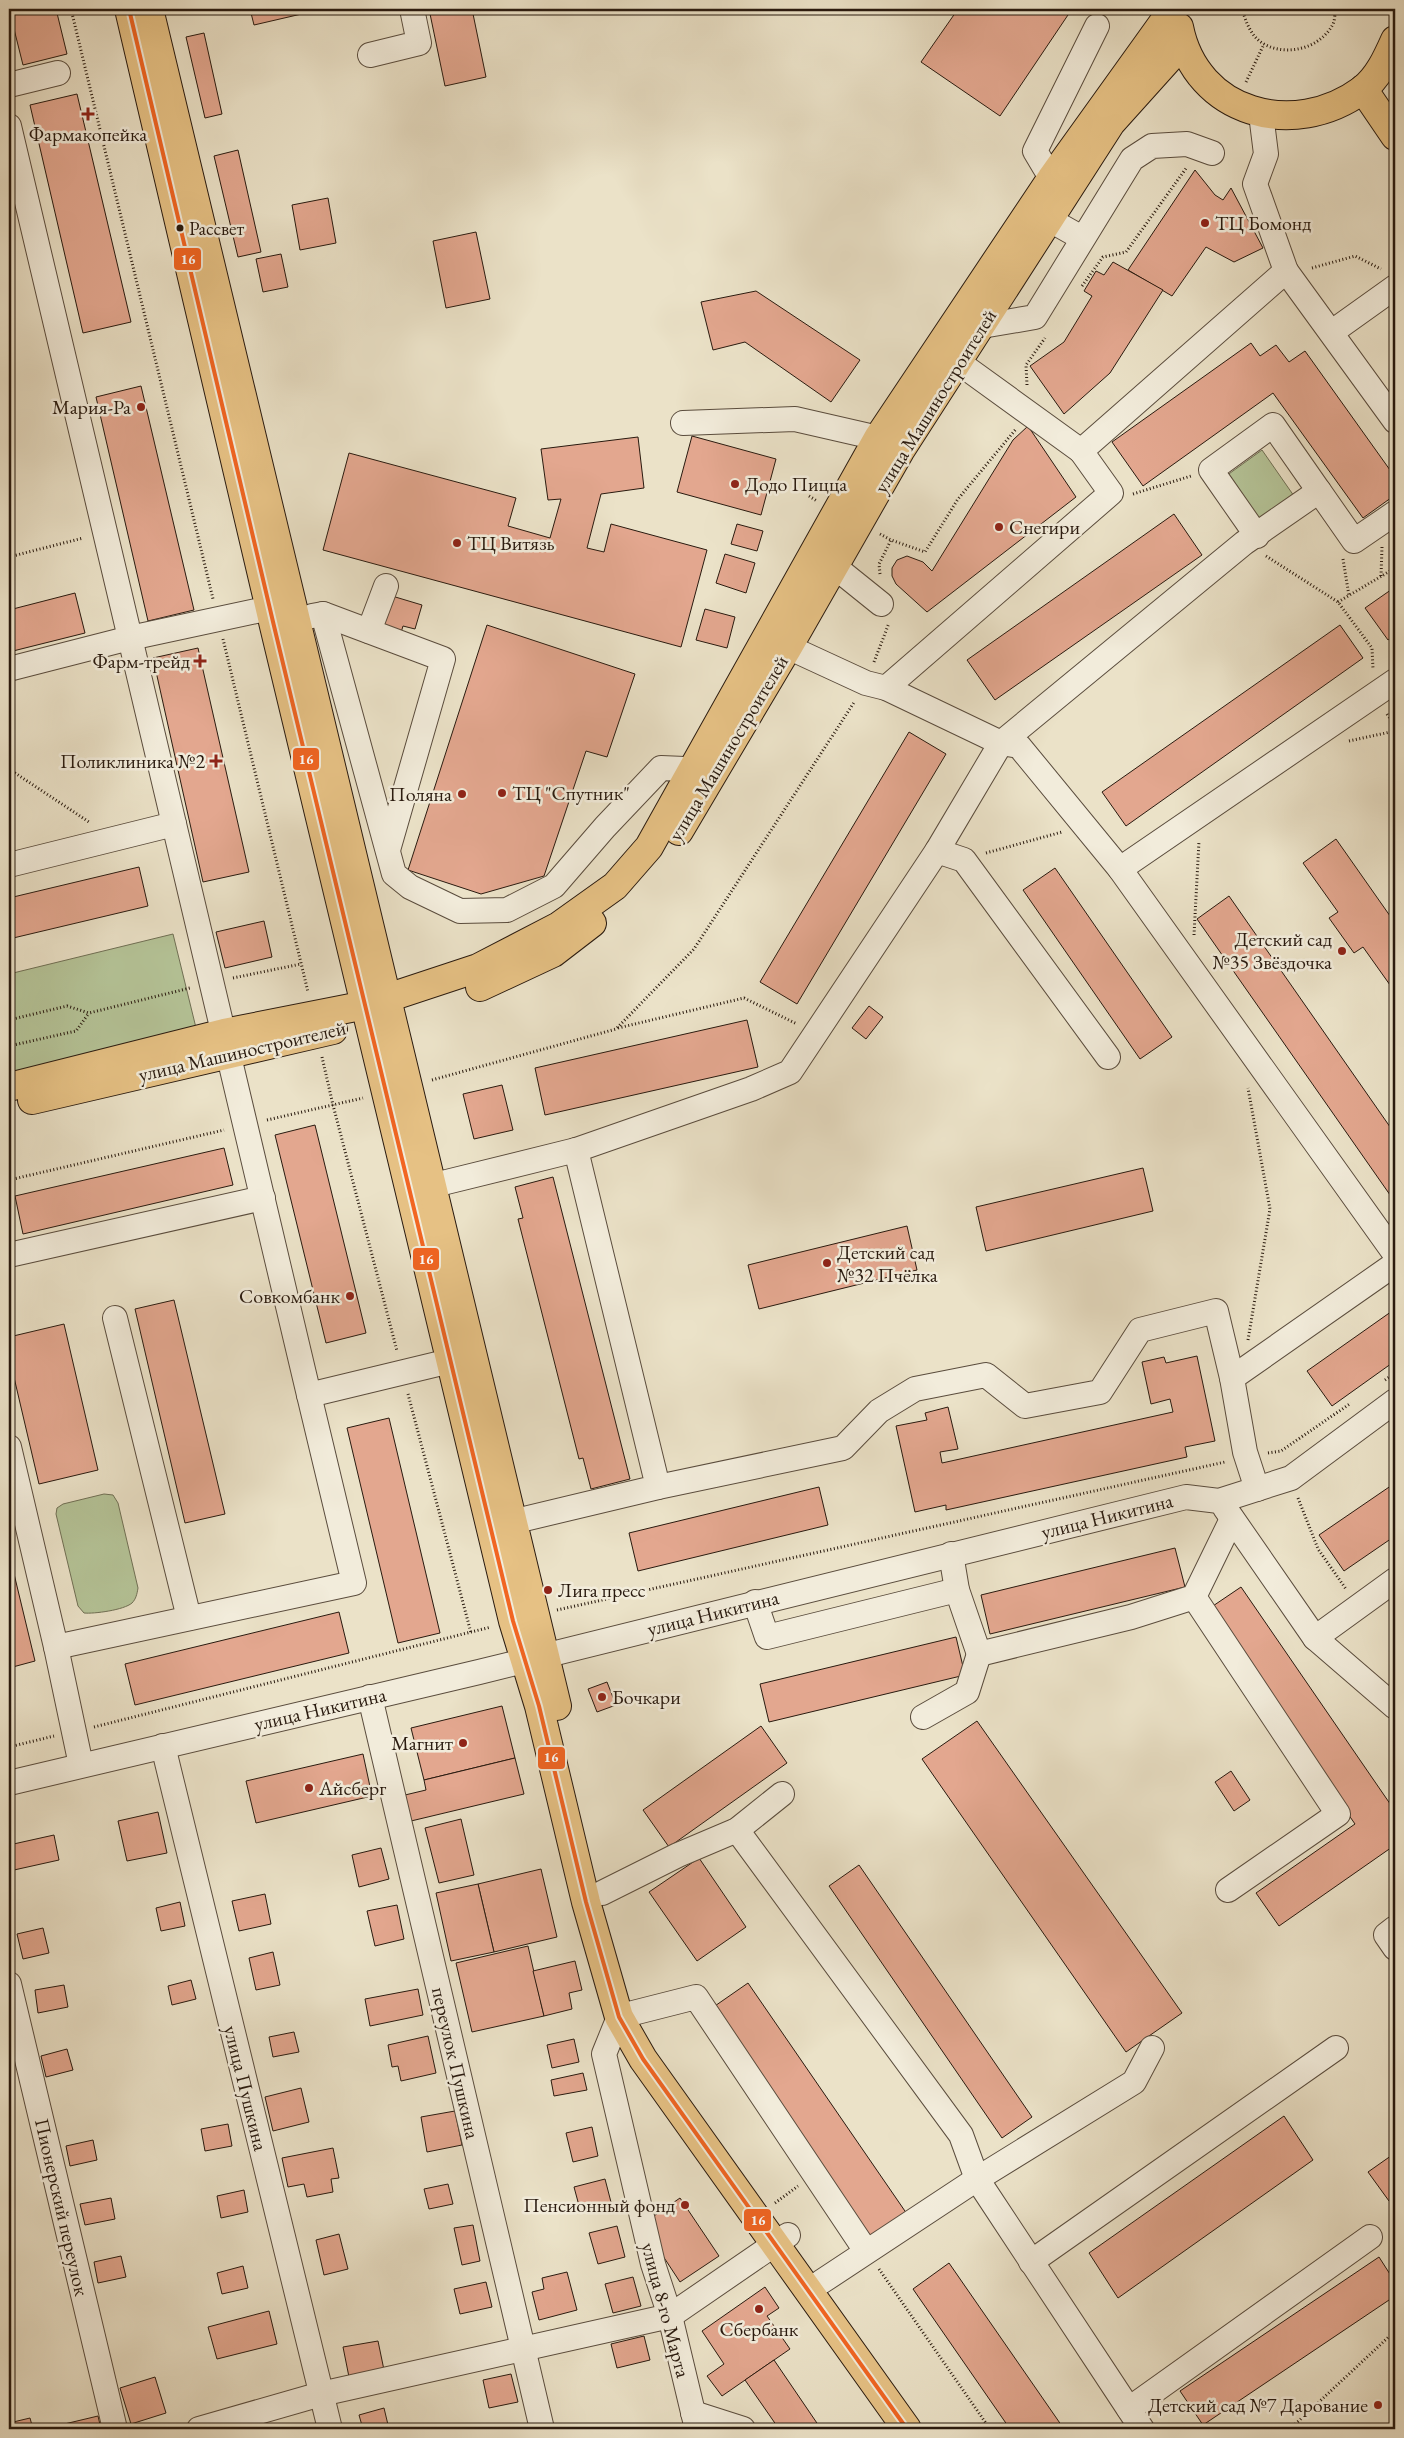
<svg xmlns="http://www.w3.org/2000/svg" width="1404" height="2438" viewBox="0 0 1404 2438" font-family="'EB Garamond',serif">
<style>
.green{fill:#b5c498;stroke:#6f6f54}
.building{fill:#e3a78f;stroke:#291a0f}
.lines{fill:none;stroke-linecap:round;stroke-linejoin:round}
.minor-casing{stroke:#5a4c3d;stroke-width:26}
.major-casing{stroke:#291a0f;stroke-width:30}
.path{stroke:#291a0f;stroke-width:3;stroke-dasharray:1 2.5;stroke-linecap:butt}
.minor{stroke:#f2ecdb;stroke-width:24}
.major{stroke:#e6c184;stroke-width:28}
.bus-1-casing{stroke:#f2ecdb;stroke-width:8}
.bus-1{stroke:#f26522;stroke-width:4}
.poi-dot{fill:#8f2418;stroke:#f2ecdb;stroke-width:2}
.bus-dot{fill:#291a0f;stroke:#f2ecdb;stroke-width:2}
.labels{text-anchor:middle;stroke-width:5;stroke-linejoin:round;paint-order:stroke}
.bus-label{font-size:19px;fill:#291a0f;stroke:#f2ecdb;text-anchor:start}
.poi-label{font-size:20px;fill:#291a0f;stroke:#f2ecdb;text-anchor:start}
.street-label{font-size:20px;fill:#291a0f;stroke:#f2ecdb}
.line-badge{stroke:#f2ecdb;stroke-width:2}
.badge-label{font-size:14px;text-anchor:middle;font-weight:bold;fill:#fff}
</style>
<rect width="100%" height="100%" fill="#ebe2c8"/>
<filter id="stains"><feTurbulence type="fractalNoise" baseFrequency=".004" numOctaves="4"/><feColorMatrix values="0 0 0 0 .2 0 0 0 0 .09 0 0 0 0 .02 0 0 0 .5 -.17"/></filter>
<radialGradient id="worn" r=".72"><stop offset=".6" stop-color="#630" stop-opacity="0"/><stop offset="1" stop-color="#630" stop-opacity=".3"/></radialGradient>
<!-- green -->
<g class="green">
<polygon points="1262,450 1294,496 1258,522 1226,476"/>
<polygon points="173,934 199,1040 9,1086 9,974"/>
<path d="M104,1494L113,1495L118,1503L138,1588C137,1594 136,1599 132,1603C124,1610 94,1614 84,1613L78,1606L56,1514L57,1508L63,1504Z"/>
</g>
<!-- building -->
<g class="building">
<polygon points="9,9 56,9 67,54 23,65"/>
<polygon points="250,9 323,9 254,25"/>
<polygon points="429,9 472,9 486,77 445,86"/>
<polygon points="958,9 1072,9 1000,116 921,62"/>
<polygon points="204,33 222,114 205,118 186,37"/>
<polygon points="77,94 131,322 83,333 30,105"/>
<polygon points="238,150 261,252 238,257 214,156"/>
<polygon points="1195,170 1215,195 1223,200 1231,188 1263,248 1234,262 1206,247 1172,296 1128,270"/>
<polygon points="328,198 336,243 300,250 292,205"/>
<polygon points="476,232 490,299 446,308 433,241"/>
<polygon points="281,254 288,287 263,292 256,259"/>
<polygon points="1113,262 1163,290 1110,373 1064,414 1030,366 1064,342 1092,296 1084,291 1096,271 1104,275"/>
<polygon points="756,291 860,360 831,402 745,342 713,350 701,302"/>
<polygon points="1251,343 1260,356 1276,345 1289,362 1305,351 1395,477 1395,495 1363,518 1273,393 1143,486 1112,442"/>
<polygon points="141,386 194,610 148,621 96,397"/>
<polygon points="1028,426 1076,497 927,612 896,584 892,576 892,568 897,560 907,556 923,562 932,571 1013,440"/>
<polygon points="692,436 776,459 761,515 677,492"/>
<polygon points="638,437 644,488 601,494 587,548 604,552 611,524 707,550 681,647 323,550 349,453 516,498 508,526 550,538 561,499 548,500 541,449"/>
<polygon points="1174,514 1202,555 995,700 967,660"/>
<polygon points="737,524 763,531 757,551 731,544"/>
<polygon points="725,554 755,563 746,593 716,583"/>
<polygon points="1395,587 1395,635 1388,640 1365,608"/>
<polygon points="75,593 85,633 9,652 9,610"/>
<polygon points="392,596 422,605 415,629 403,626 399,639 381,634"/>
<polygon points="705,609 735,617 727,648 696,640"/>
<polygon points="487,625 635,674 607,757 586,751 544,876 481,894 408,870"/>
<polygon points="1340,625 1363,658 1126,826 1102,792"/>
<polygon points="198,648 249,872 203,882 153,658"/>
<polygon points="909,732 946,754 797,1004 760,982"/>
<polygon points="1336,839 1395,923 1395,992 1363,947 1354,953 1329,918 1338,912 1303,863"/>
<polygon points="139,867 148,906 9,939 9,898"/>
<polygon points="1055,868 1172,1037 1140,1059 1023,890"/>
<polygon points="1229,896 1395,1134 1395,1202 1197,919"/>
<polygon points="264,921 272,957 225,968 216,932"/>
<polygon points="869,1006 883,1017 866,1039 852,1028"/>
<polygon points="747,1020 758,1067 545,1115 535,1068"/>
<polygon points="502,1085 513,1130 474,1139 463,1094"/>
<polygon points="315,1125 366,1333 326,1343 275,1135"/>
<polygon points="224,1148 233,1185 23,1234 15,1196"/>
<polygon points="1143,1168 1153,1211 986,1251 976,1207"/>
<polygon points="553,1177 630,1479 591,1489 583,1458 579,1459 518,1219 523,1218 515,1187"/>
<polygon points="907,1226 917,1270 759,1309 748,1265"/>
<polygon points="174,1300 225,1514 185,1523 135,1309"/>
<polygon points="1395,1309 1395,1361 1332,1406 1307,1371"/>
<polygon points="64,1324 98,1470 39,1484 9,1356 9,1337"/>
<polygon points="1197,1356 1215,1441 1185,1447 1187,1457 946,1510 946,1505 915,1512 896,1426 927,1420 925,1413 948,1407 958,1449 940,1452 942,1463 1173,1412 1170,1399 1151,1404 1142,1362 1164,1357 1166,1363"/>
<polygon points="389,1418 440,1633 398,1643 347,1428"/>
<polygon points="1395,1483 1395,1536 1344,1571 1319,1535"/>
<polygon points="819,1487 828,1525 638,1571 629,1533"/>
<polygon points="1175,1548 1185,1587 990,1634 981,1595"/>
<polygon points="9,1553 35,1661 9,1668"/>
<polygon points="1241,1587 1395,1811 1395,1845 1279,1926 1256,1893 1355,1824 1207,1610"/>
<polygon points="339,1612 349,1653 135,1705 125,1664"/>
<polygon points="956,1637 965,1675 769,1722 760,1684"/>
<polygon points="607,1682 616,1705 597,1712 588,1689"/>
<polygon points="502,1706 515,1758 424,1780 411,1728"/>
<polygon points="977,1721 1182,2013 1126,2052 922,1759"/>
<polygon points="761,1726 787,1763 669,1847 643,1810"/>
<polygon points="363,1754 372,1796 256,1823 246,1781"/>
<polygon points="515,1758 524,1794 411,1821 405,1795 426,1790 424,1780"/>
<polygon points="1231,1771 1250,1800 1234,1811 1215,1782"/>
<polygon points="158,1812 167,1853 127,1861 118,1821"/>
<polygon points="461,1819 474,1875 439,1883 425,1828"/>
<polygon points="54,1835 59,1860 14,1870 9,1845"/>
<polygon points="381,1848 389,1879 359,1887 352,1855"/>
<polygon points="699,1858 746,1927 697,1961 649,1892"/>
<polygon points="859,1865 1032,2117 1002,2138 829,1886"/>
<polygon points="541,1869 557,1937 494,1952 478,1884"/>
<polygon points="478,1884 494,1952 451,1961 436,1893"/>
<polygon points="265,1894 271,1924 239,1931 232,1901"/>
<polygon points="180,1902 185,1926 161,1931 156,1908"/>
<polygon points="397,1905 404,1939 375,1946 367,1911"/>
<polygon points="43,1928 49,1953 23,1959 17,1934"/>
<polygon points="528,1946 544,2016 472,2032 456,1963"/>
<polygon points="273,1952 280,1985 256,1990 249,1958"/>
<polygon points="575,1961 582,1990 569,1993 572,2009 544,2016 533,1971"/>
<polygon points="191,1980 196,1999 172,2005 168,1986"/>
<polygon points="748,1983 907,2214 872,2239 712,2008"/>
<polygon points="64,1985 68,2007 38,2013 35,1990"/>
<polygon points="418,1989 423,2015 370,2026 365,1999"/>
<polygon points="294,2032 299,2052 273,2057 269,2037"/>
<polygon points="428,2036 436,2073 401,2081 398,2066 392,2067 388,2045"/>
<polygon points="574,2039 579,2062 552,2068 547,2045"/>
<polygon points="67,2049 73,2070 46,2077 41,2056"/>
<polygon points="583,2073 587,2090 554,2096 551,2080"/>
<polygon points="301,2088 309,2122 273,2131 265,2097"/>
<polygon points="455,2111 462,2145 427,2152 421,2117"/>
<polygon points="1284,2116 1313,2160 1118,2298 1089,2253"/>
<polygon points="228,2124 232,2146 205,2151 201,2129"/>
<polygon points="592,2127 598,2156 573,2162 566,2133"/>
<polygon points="93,2140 97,2160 70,2166 66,2146"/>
<polygon points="333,2148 339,2178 331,2179 333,2192 307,2197 304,2184 288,2187 282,2158"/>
<polygon points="1395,2153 1395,2196 1389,2201 1368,2172"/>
<polygon points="605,2179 612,2206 581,2213 574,2187"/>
<polygon points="448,2184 453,2204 429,2209 424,2189"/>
<polygon points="244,2190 248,2212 221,2218 217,2196"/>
<polygon points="111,2198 115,2219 85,2225 80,2204"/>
<polygon points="680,2198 719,2256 680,2282 661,2253 651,2218"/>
<polygon points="473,2225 480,2261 462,2265 454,2228"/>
<polygon points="617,2226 625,2257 598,2264 589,2233"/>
<polygon points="339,2234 348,2269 324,2275 316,2240"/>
<polygon points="121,2256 126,2277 98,2283 94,2262"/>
<polygon points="1379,2257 1395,2282 1395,2296 1203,2425 1180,2391"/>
<polygon points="949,2263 1064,2429 1010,2429 913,2289"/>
<polygon points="243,2266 248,2288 222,2294 217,2273"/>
<polygon points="567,2272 577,2310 539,2320 532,2292 544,2289 542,2278"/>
<polygon points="633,2277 641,2306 613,2313 605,2284"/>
<polygon points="486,2282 492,2307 460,2314 454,2289"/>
<polygon points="765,2287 779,2308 767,2316 790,2349 722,2396 707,2376 724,2364 702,2331"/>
<polygon points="269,2311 277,2344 217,2359 208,2327"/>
<polygon points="644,2336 650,2360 617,2368 611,2344"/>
<polygon points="378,2341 384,2370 349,2377 343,2347"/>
<polygon points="774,2360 821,2429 779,2429 745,2380"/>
<polygon points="511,2374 518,2402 489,2408 483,2380"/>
<polygon points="155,2377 166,2413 131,2424 120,2388"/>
<polygon points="384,2408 389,2429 363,2429 359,2415"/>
<polygon points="98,2416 101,2429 57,2429 56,2426"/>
<polygon points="30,2418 33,2429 9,2429 9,2423"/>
</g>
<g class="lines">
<defs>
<g id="minor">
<polyline points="370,55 419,43 412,9"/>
<polyline points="9,85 58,73"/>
<polyline points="1261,114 1266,154 1255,184 1286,271"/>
<polyline points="9,126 309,1395 450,1361"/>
<polyline points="1060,193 1035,151 1097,26"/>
<polyline points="1050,220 1082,238"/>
<polyline points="982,326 1035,317 1132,159 1152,146 1187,144 1212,153"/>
<polyline points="1332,332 1395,287"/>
<polyline points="958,362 1081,451"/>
<polyline points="683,423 795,419 878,438 894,448"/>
<polyline points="1257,536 1211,470 1273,425 1319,491"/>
<polyline points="835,567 881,604"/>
<polyline points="323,614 394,874 410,887 460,911 507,910 554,886 605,827 661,768 708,770"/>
<polyline points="312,616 323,614 443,659 388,850"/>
<polyline points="369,631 386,586"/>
<polyline points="788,647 866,683 886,688 1001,743 1019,746 1120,869 1395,1254"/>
<polyline points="9,669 130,638 270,608"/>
<polyline points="886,688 1111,493 1081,451 1286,271 1395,421"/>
<polyline points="937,851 964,860 1108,1057"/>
<polyline points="9,865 174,824"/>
<polyline points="1120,869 1395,681"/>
<polyline points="414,1190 576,1150 751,1089 790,1072 937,851 1001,743 1244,543 1319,491 1354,541 1395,513"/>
<polyline points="9,1255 263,1198"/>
<polyline points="115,1318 189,1618"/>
<polyline points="9,1447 56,1647 81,1765"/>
<polyline points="658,1487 843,1448 879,1411 915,1389 986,1375 1025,1406 1100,1392 1140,1330 1216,1311 1232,1378"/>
<polyline points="1257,1489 1245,1452 1232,1378 1395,1264"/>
<polyline points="1225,1508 1315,1638 1395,1707"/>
<polyline points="495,1526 658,1487 576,1150"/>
<polyline points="951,1554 957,1590 979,1654 1131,1617 1194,1597 1232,1519"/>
<polyline points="1194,1597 1338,1814 1228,1890"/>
<polyline points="755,1602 767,1637 957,1590"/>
<polyline points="1315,1638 1395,1580"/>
<polyline points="56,1647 354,1583 309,1395"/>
<polyline points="370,1697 542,2429"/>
<polyline points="923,1717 967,1692 979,1654"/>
<polyline points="163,1746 330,2429"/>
<polyline points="9,1783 479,1672 1186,1497 1219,1501 1291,1478 1395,1401"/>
<polyline points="737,1830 961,2135 977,2179 1142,2429"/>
<polyline points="602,1893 678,1855 737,1830 782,1794"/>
<polyline points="1395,1928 1386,1935 1395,1948"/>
<polyline points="9,1984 115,2429"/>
<polyline points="633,2013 696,1997 866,2251"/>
<polyline points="619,2017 604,2054 653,2264 670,2316 697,2429"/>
<polyline points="1031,2262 1336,2048"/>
<polyline points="821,2282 977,2179 1134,2082 1152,2048"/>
<polyline points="1129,2409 1370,2237"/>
<polyline points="693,2413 743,2429"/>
<polyline points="199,2429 321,2394 670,2316 788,2235"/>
</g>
<g id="major">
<polyline points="129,9 274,626 513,1621 539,1706 586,1902 619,2017 643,2059 907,2429"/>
<polyline points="149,9 557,1706"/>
<path d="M1179,27C1196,114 1294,140 1362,90C1378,78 1387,58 1395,40"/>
<polyline points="1363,89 1395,136"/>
<polyline points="679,831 788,647 900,451 1111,123 1182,44"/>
<polyline points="480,987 553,953 592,923"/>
<polyline points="9,1087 224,1033 366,1005 478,968 559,926 615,886 649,847 878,438 1051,179 1173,9"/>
<polyline points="32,1100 333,1030"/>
</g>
</defs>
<!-- minor casing -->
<use href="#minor" class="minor-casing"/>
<!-- major casing -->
<use href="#major" class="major-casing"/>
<!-- path -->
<g class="path">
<polyline points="71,9 213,599"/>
<path d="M1242,9C1246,22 1251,37 1264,44C1287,57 1321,48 1333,24C1335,20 1335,13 1335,9"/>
<polyline points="1246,82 1264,44"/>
<polyline points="1312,268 1355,256 1381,269"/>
<polyline points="1082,286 1103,257 1126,252 1187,167"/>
<polyline points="1027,385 1026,365 1045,338"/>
<polyline points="1133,494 1191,476"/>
<polyline points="809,496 817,501"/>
<polyline points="880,534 891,540"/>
<polyline points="1266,556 1338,602 1372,648 1373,669"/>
<polyline points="9,557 83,538"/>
<polyline points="1343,559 1349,596"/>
<polyline points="880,574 879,564 891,540 925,552 958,499 1016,429"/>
<polyline points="1381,576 1382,547"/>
<polyline points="1338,602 1395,568"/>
<polyline points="223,639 308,992"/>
<polyline points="874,662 889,623"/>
<polyline points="1387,714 1395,726"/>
<polyline points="1349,741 1395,731"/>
<polyline points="9,769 89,822"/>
<polyline points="986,853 1062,832"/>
<polyline points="1194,935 1199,841"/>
<polyline points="233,978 301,964"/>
<polyline points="9,1020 67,1006 89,1013 190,988"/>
<polyline points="618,1028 744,998 797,1024"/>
<polyline points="9,1046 76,1031 89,1013"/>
<polyline points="322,1057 333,1105 397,1351"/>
<polyline points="432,1080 616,1029 694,949 855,701"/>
<polyline points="267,1120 363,1098"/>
<polyline points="9,1180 224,1130"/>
<polyline points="1248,1340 1270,1209 1248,1088"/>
<polyline points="1385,1380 1395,1373"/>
<polyline points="408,1394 471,1633"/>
<polyline points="1268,1453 1281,1451 1351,1403"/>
<polyline points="1298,1498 1318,1549 1346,1589"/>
<polyline points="557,1610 1225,1462"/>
<polyline points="94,1727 491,1627"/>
<polyline points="9,1747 54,1736"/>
<polyline points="775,2203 798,2186"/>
<polyline points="879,2269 990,2429"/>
<polyline points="1290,2429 1395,2331"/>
</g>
<!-- minor -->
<use href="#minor" class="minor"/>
<!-- major -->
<use href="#major" class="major"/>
<defs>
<polyline id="bus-1" points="129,9 274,626 513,1621 539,1706 586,1902 619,2017 643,2059 907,2429"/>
</defs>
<!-- bus-1 casing -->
<use href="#bus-1" class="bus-1-casing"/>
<!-- bus-1 -->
<use href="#bus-1" class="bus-1"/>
</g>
<!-- markers -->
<g class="poi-dot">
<path d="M85.5 106.5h5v5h5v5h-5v5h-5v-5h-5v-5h5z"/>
<circle cx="1205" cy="223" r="5"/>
<circle cx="141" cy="407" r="5"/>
<circle cx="735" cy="484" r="5"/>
<circle cx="999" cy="527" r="5"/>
<circle cx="457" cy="543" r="5"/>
<path d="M197.5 653.5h5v5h5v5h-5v5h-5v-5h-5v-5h5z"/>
<path d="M213.5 753.5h5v5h5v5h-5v5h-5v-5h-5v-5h5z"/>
<circle cx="502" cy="793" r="5"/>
<circle cx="462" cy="794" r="5"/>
<circle cx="1342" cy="951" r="5"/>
<circle cx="827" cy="1263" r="5"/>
<circle cx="350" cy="1296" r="5"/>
<circle cx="548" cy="1590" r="5"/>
<circle cx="602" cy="1697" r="5"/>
<circle cx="463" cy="1743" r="5"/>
<circle cx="309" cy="1788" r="5"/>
<circle cx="685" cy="2205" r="5"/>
<circle cx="759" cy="2309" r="5"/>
<circle cx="1378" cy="2405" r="5"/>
</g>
<circle class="bus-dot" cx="180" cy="228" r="4.5"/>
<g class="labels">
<!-- bus labels -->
<g class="bus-label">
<text x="189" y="235">Рассвет</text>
</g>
<!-- poi labels -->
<g class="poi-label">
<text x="88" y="141" text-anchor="middle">Фармакопейка</text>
<text x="1215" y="230">ТЦ Бомонд</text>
<text x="131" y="414" text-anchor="end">Мария-Ра</text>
<text x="745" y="491">Додо Пицца</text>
<text x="1009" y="534">Снегири</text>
<text x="467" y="550">ТЦ Витязь</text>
<text x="190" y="668" text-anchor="end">Фарм-трейд</text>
<text x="205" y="768" text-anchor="end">Поликлиника №2</text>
<text x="512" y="800">ТЦ "Спутник"</text>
<text x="452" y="801" text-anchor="end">Поляна</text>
<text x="1332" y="946" text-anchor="end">Детский сад<tspan x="1332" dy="23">№35 Звёздочка</tspan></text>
<text x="837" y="1259">Детский сад<tspan x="837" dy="23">№32 Пчёлка</tspan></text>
<text x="340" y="1303" text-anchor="end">Совкомбанк</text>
<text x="558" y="1597">Лига пресс</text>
<text x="612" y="1704">Бочкари</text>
<text x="453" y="1750" text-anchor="end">Магнит</text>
<text x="319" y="1795">Айсберг</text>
<text x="675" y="2212" text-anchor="end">Пенсионный фонд</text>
<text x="759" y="2336" text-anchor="middle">Сбербанк</text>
<text x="1368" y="2412" text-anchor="end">Детский сад №7 Дарование</text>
</g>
<!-- street labels -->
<g class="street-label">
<text transform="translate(935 401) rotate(-58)" y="7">улица Машиностроителей</text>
<text transform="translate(728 748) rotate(-59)" y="7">улица Машиностроителей</text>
<text transform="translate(242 1051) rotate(-13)" y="7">улица Машиностроителей</text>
<text transform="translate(1107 1516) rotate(-14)" y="7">улица Никитина</text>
<text transform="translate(713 1613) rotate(-14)" y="7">улица Никитина</text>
<text transform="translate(320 1709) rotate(-13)" y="7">улица Никитина</text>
<text transform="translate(456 2063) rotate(77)" y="7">переулок Пушкина</text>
<text transform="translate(246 2088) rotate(76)" y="7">улица Пушкина</text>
<text transform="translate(62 2207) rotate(77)" y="7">Пионерский переулок</text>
<text transform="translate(666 2310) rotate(75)" y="7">улица 8-го Марта</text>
</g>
</g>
<g class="line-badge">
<rect x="173" y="247" width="29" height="24" rx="5" fill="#f26522"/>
<rect x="292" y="747" width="28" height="24" rx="5" fill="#f26522"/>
<rect x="412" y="1247" width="28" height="24" rx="5" fill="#f26522"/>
<rect x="537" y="1746" width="29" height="24" rx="5" fill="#f26522"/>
<rect x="743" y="2208" width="29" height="24" rx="5" fill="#f26522"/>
</g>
<g class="badge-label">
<text x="188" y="264">16</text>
<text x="306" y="764">16</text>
<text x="426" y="1264">16</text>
<text x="551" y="1762">16</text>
<text x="758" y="2225">16</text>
</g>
<!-- margin -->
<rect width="1404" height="2438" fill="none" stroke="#ebe2c8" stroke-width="30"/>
<rect x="10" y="10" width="1384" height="2418" fill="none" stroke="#291a0f" stroke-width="2.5"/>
<rect x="15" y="15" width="1374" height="2408" fill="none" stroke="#291a0f"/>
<rect width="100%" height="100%" filter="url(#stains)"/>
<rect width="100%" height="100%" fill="url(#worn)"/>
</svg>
